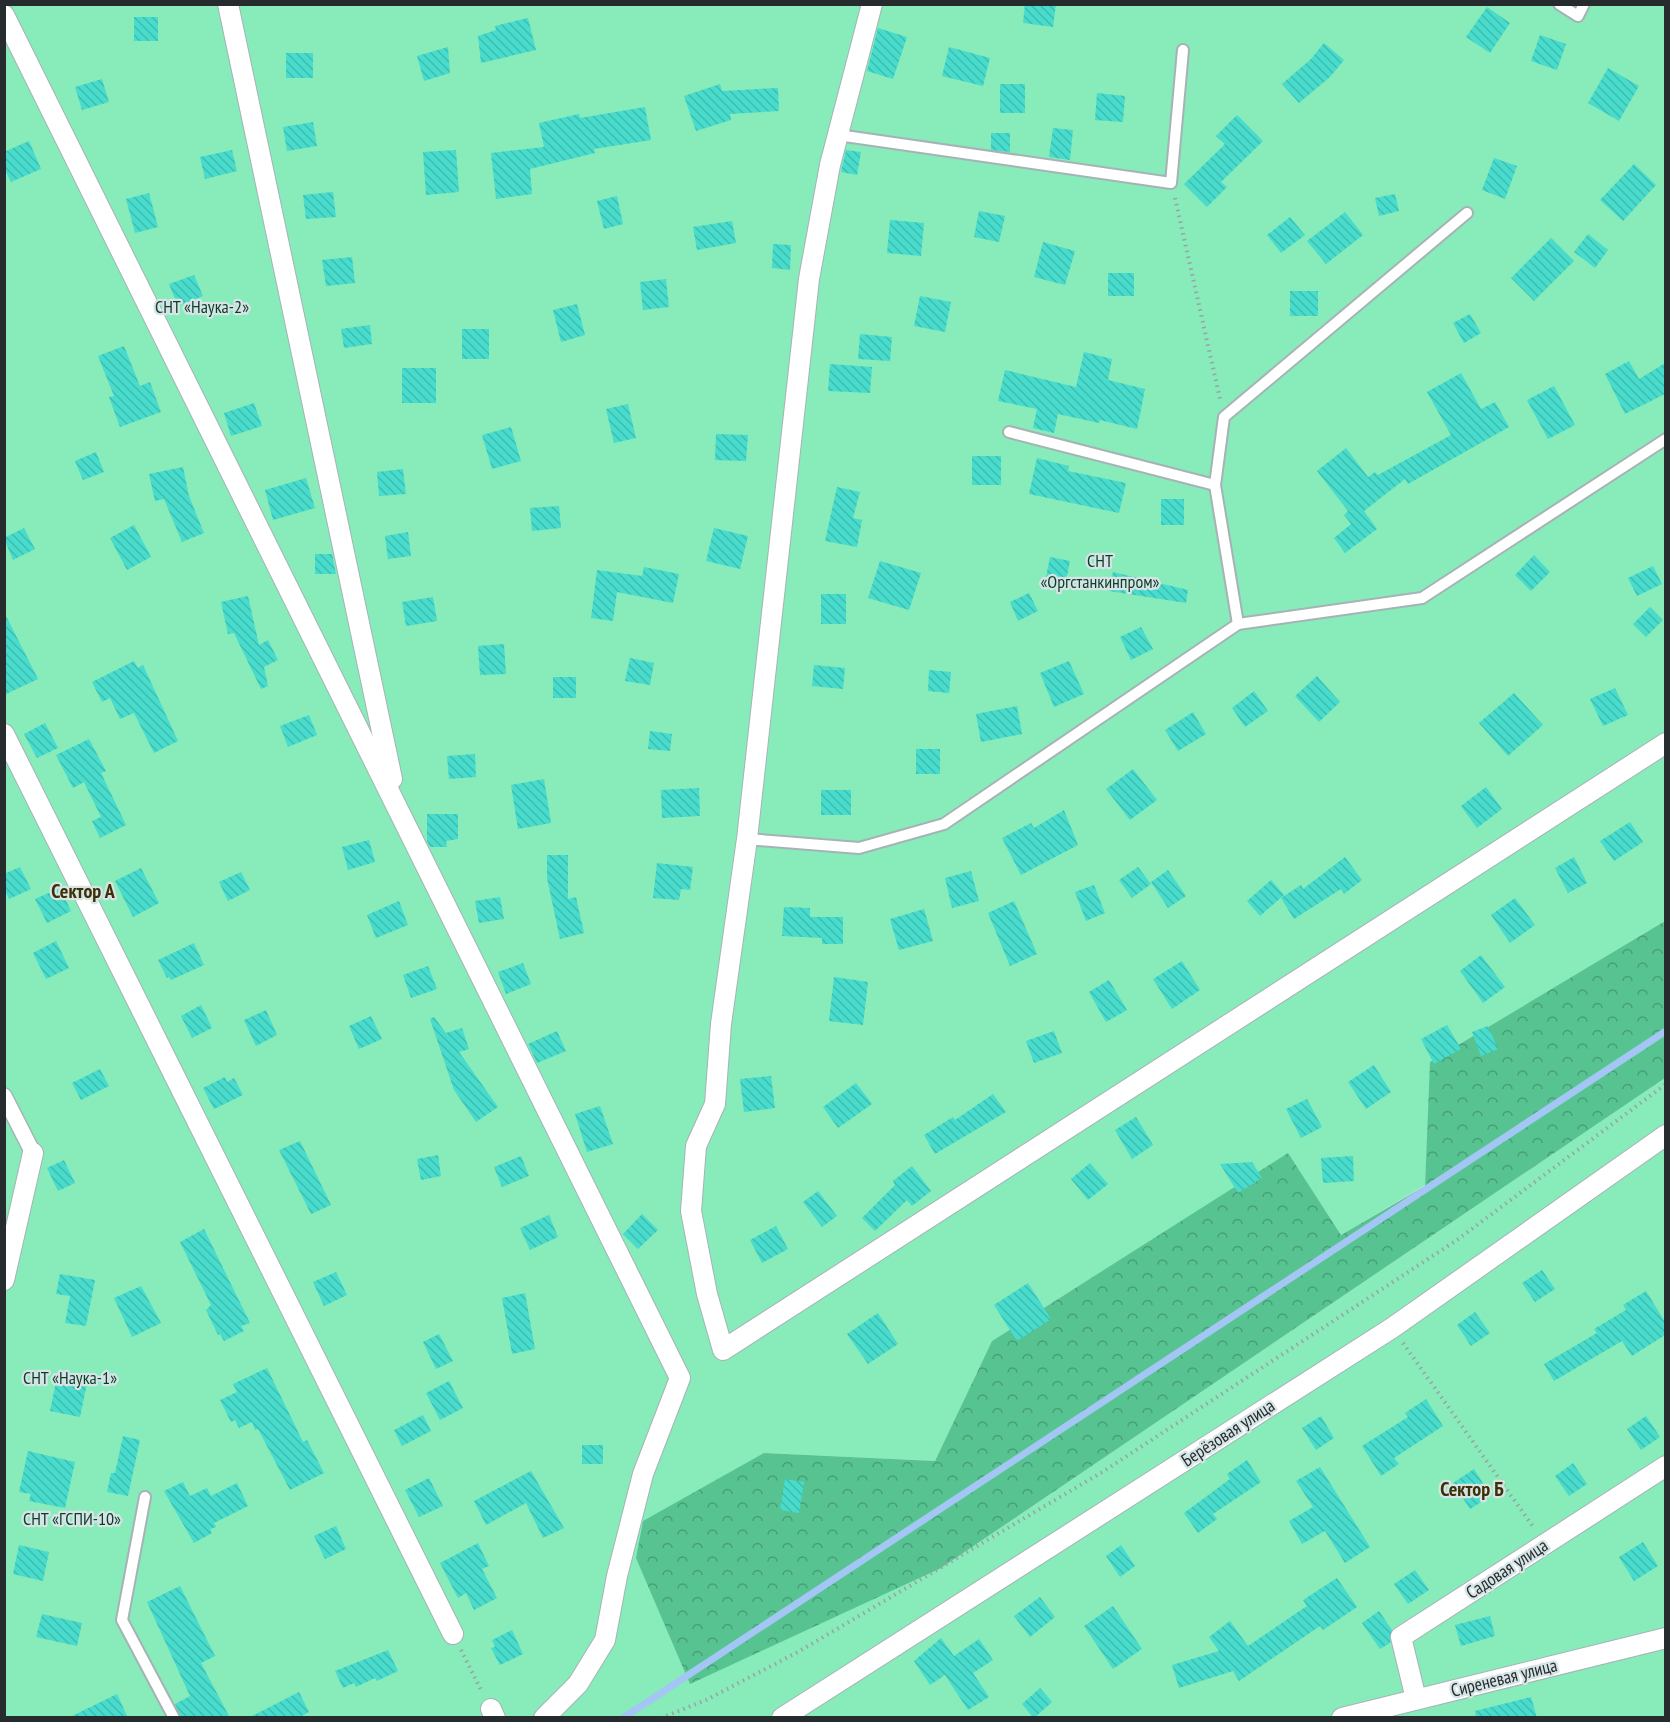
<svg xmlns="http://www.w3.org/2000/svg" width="1670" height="1722" viewBox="0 0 1670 1722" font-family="'PT Sans Narrow',sans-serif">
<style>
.green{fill:#87ebba}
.forest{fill:url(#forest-crowns)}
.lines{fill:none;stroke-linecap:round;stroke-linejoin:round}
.stream{stroke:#a3c6f4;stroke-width:7}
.building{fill:url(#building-back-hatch)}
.service-casing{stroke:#a6b3b6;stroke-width:14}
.pedestrian-casing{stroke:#a6b3b6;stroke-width:18}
.minor-casing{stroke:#a6b3b6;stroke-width:22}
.path{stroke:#98a3a5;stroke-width:4;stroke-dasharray:1.5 4.5;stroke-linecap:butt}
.service{stroke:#fff;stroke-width:10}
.pedestrian{stroke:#fff;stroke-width:15}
.minor{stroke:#fff;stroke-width:20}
.labels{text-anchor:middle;stroke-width:4.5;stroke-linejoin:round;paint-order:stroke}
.park-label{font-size:18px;fill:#0d3d29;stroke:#d6e4e6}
.street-label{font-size:18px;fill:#262c2d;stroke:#d6e4e6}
.neighbourhood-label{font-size:20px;font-weight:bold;fill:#3d3005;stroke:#d6e4e6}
</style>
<defs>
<pattern id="forest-crowns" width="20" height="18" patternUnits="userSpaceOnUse" patternTransform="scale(1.5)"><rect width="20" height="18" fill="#56c391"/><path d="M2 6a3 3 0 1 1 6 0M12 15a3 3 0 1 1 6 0" fill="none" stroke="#479f77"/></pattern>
<pattern id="building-back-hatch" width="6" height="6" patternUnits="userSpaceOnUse" patternTransform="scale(1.5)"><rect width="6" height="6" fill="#48dccc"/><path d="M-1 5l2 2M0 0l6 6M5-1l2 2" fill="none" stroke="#3fbdb0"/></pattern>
</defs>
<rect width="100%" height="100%" fill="#d6e4e6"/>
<!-- green -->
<polygon class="green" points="5,5 1665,5 1665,921 1431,1062 1425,1185 1341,1235 1288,1154 992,1341 935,1461 764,1453 941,1568 1665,1078 1665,1717 5,1718"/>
<!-- forest -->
<polygon class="forest" points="1665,921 1665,1078 941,1568 690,1684 636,1558 643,1521 764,1453 935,1461 992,1341 1288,1153 1341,1235 1425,1186 1430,1062"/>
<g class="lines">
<!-- stream -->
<polyline class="stream" points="623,1718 1666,1031"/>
</g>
<!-- building -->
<g class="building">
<polygon points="1025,4 1056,4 1053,27 1023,23"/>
<polygon points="1487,7 1510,23 1490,53 1466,37"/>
<rect x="134" y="17" width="24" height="24"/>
<polygon points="528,18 536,50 481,63 478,36 496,30 495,26"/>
<polygon points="878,28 907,37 893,79 867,71"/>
<polygon points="1540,35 1566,44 1557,70 1531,61"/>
<polygon points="1324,43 1344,60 1330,77 1299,103 1282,84 1311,59"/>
<polygon points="448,47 450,73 424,81 417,56"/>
<polygon points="949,47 990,58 983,86 942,76"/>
<rect x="286" y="53" width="27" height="25"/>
<polygon points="1608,68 1639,86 1619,121 1588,103"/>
<polygon points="102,79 109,102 82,110 75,87"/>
<polygon points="720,84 722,91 778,88 779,111 730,114 731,120 696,131 684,96"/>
<rect x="1000" y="84" width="25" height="29"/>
<polygon points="1097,93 1125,96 1123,122 1095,120"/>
<polygon points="645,107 651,140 594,149 595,153 530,169 532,194 496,199 491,153 544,147 539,123 579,114 580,118"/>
<polygon points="1237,115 1263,141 1221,182 1227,187 1207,207 1184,184 1225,144 1216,136"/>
<polygon points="313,122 317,146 287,151 283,127"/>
<polygon points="1053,128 1073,130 1070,160 1049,157"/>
<polygon points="991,133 1010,133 1010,152 991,150"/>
<polygon points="29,141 41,169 11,182 4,168 4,152"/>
<polygon points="232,150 237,171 205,179 200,157"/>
<polygon points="456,150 459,192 426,195 423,152"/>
<polygon points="846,150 861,152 857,175 841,172"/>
<polygon points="1494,158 1517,166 1505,199 1482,190"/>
<polygon points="1634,164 1656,185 1623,221 1600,200"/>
<polygon points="333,192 336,217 306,219 303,195"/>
<polygon points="149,193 158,227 135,233 126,199"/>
<polygon points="1395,194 1399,211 1379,216 1375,198"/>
<polygon points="617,196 623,224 604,229 597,201"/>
<polygon points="979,211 1005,216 999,242 974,237"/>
<polygon points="1345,212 1363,235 1326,264 1307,241"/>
<polygon points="1290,217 1305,235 1281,253 1267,235"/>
<polygon points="890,220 924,223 921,256 887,253"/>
<polygon points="732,221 736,243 697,250 693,227"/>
<polygon points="1588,234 1608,250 1595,268 1574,252"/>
<polygon points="1551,238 1574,261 1534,301 1511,278"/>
<polygon points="1043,242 1075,251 1065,285 1034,277"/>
<polygon points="773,244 791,245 790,270 772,268"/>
<polygon points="352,257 355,283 326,286 322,260"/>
<rect x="1108" y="273" width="26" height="23"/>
<polygon points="194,275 203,296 178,306 169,284"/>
<polygon points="666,279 669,307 643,310 640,282"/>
<rect x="1290" y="291" width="28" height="25"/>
<polygon points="920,296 951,302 945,332 914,326"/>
<polygon points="577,304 585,335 561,342 553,310"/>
<polygon points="1470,314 1481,333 1464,343 1453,323"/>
<polygon points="370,325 372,344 344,348 341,329"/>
<rect x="462" y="329" width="27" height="30"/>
<polygon points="860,334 892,337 890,361 858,359"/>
<polygon points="124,346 140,386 150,382 161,412 120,427 109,397 114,396 98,356"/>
<polygon points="1084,352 1112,359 1108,380 1145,389 1137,429 1100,420 1099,423 1058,414 1054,433 1033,428 1037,409 998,401 1005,370 1076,387"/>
<polygon points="1629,361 1639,379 1665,363 1665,394 1625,414 1605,374"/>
<polygon points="830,364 872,367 870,393 828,391"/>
<rect x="402" y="368" width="34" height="35"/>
<polygon points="1461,373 1481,409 1495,402 1509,427 1408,484 1405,479 1364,511 1377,529 1345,553 1334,538 1351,524 1344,515 1348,511 1317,471 1346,448 1368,477 1375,472 1378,475 1451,435 1427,392"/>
<polygon points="1554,386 1575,425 1548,439 1527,400"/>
<polygon points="254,403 262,426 231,436 224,413"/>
<polygon points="628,404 636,438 614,443 606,409"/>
<polygon points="511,427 521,461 492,469 482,435"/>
<polygon points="716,434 748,435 746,461 715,460"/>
<polygon points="96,452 104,472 83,480 75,461"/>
<rect x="972" y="456" width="29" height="29"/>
<polygon points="1037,458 1069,466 1068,471 1126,483 1119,513 1029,494"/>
<polygon points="183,467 189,496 204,533 182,542 164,499 155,501 149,474"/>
<polygon points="403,469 406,494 379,496 377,472"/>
<polygon points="306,478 315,508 273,520 265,490"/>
<polygon points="837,487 860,492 853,518 862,520 857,547 825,541"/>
<rect x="1161" y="499" width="23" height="26"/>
<polygon points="559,506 561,528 532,531 530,508"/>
<polygon points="134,525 151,557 127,570 110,538"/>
<polygon points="24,528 35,549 13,560 4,538"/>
<polygon points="714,528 748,536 740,569 706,561"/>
<polygon points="408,532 411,556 388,559 385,536"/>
<polygon points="315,554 332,554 336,574 315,574"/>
<polygon points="1534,555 1550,572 1531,591 1515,575"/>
<polygon points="1050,557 1070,561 1066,581 1046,577"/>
<polygon points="880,561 921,573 909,610 868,598"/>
<polygon points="1653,566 1662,584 1637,596 1628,578"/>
<polygon points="644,567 679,574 673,603 617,592 613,621 591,618 597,570 642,576"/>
<polygon points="1113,572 1188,590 1186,603 1109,591"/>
<polygon points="1029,593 1038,611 1018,621 1010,602"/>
<rect x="821" y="594" width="25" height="30"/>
<polygon points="248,596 259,645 268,640 278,660 264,667 268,686 261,689 234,633 228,634 221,602"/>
<polygon points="433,597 437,621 406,626 402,602"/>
<polygon points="1650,607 1663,620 1646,637 1633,624"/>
<polygon points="4,612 38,679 4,695"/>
<polygon points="1141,627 1153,649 1131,660 1120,637"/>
<polygon points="504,644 506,674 480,675 478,646"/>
<polygon points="630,658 654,663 650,685 625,681"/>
<polygon points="134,661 138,668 143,665 178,741 154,753 134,713 120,719 110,698 102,702 92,682"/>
<polygon points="1069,661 1084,694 1054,707 1040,673"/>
<polygon points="814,665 845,668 843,689 812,686"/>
<polygon points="929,670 951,672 949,693 928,691"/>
<polygon points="1317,676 1340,702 1319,722 1295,696"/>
<rect x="553" y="677" width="23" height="21"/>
<polygon points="1615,688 1628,715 1603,726 1590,699"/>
<polygon points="1254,691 1268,711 1245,727 1232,708"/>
<polygon points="1514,693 1543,725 1508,756 1479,723"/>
<polygon points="1017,706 1022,734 981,742 976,714"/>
<polygon points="1193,712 1206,734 1178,751 1165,730"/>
<polygon points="309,715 317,735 288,747 280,726"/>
<polygon points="45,723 58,748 37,758 24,734"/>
<polygon points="650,731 672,734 670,751 648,749"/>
<polygon points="89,739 106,771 101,773 126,825 100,838 92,821 101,817 84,782 73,788 56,755"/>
<rect x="916" y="749" width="24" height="25"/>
<polygon points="475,754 476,777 449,779 447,756"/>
<polygon points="1133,769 1157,800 1130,820 1106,789"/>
<polygon points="544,779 551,823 518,829 511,785"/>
<polygon points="1486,787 1502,809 1477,828 1461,806"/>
<polygon points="699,788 700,816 662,818 661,790"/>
<rect x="821" y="790" width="30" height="25"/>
<polygon points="1064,810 1078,845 1021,875 1002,838 1031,823 1034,828"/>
<polygon points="427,814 458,814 458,839 446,841 447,847 430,847 427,841"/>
<polygon points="1630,822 1643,842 1614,861 1600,841"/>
<polygon points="369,840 375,862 348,870 342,847"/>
<polygon points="547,855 568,855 568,899 576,897 584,933 560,939 547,878"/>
<polygon points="1345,857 1362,880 1344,894 1341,889 1294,919 1281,898 1301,885 1303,889"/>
<polygon points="1574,857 1587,883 1568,893 1555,868"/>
<polygon points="657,863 693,867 690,890 681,889 679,900 653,898"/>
<polygon points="20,867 31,889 9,899 4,889 4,874"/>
<polygon points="1138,867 1151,884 1132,898 1119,880"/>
<polygon points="141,868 159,903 133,917 115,881"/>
<polygon points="1168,870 1186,896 1168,908 1151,882"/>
<polygon points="971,871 979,901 952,908 945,878"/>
<polygon points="241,872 250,890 228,901 219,882"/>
<polygon points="1271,880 1284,895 1260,916 1247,901"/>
<polygon points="1094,885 1105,913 1086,921 1075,892"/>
<polygon points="60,888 71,911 47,923 35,899"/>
<polygon points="500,897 504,919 479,923 475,901"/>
<polygon points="1515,898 1535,925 1510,943 1491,915"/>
<polygon points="399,901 408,925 376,938 367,915"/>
<polygon points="1014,901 1037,954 1010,966 988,913"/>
<polygon points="784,907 810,908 810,917 843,917 843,944 822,944 822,938 782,936"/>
<polygon points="924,909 933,941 899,950 890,919"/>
<polygon points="56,941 69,968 46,979 33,953"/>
<polygon points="194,943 204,965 171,980 169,977 167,978 158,960"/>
<polygon points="1481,955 1505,987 1483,1003 1460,971"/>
<polygon points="1182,961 1200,990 1172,1009 1153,979"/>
<polygon points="523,963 531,984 506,994 498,972"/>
<polygon points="428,966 437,989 411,998 403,975"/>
<polygon points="834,977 868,982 863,1025 829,1021"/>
<polygon points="1109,980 1127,1010 1106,1022 1089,992"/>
<polygon points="201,1005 212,1028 192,1038 181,1016"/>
<polygon points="266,1010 277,1035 256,1046 244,1020"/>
<polygon points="371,1016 382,1039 359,1049 349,1026"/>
<polygon points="434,1017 446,1033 462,1028 469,1049 459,1052 498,1107 476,1122 454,1090 430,1019"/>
<polygon points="1447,1025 1461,1049 1434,1064 1421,1039"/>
<polygon points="1488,1026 1498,1049 1481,1056 1472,1032"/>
<polygon points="557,1031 566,1051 537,1063 528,1044"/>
<polygon points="1054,1031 1062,1053 1034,1063 1026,1041"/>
<polygon points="1374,1065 1391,1092 1366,1109 1348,1082"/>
<polygon points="100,1069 109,1086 81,1100 72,1083"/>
<polygon points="771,1076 775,1108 744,1112 740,1079"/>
<polygon points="225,1077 227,1082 234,1078 243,1095 214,1109 203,1088"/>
<polygon points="856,1083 872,1104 838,1128 823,1107"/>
<polygon points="993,1094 1006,1112 935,1154 924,1135 953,1117 955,1120"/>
<polygon points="1307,1099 1322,1127 1301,1138 1286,1109"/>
<polygon points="600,1106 613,1144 587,1152 575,1114"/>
<polygon points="1136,1117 1153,1145 1132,1159 1115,1130"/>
<polygon points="300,1141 331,1205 311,1214 279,1150"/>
<polygon points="438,1155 441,1176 421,1180 417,1159"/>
<polygon points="521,1156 529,1176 502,1187 494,1167"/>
<polygon points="1353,1156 1354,1181 1323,1183 1321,1158"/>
<polygon points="64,1160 75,1183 58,1191 47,1168"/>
<polygon points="1252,1162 1262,1178 1238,1193 1220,1164"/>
<polygon points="1090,1163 1108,1184 1088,1200 1071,1179"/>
<polygon points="912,1166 931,1191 912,1206 907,1200 875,1231 862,1218 895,1185 893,1181"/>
<polygon points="818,1191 837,1216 822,1227 803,1202"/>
<polygon points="642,1214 658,1230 638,1249 623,1234"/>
<polygon points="549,1215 558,1237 530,1250 520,1228"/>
<polygon points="776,1226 788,1249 762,1263 750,1240"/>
<polygon points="204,1229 250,1323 241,1326 244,1331 224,1341 220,1334 218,1335 206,1310 211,1305 180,1242"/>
<polygon points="1542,1270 1555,1289 1535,1302 1522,1283"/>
<polygon points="336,1272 347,1295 324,1306 313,1282"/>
<polygon points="60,1274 95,1280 86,1326 65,1323 70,1296 56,1294"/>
<polygon points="1028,1283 1051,1319 1017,1341 994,1305"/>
<polygon points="141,1286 161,1323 132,1337 114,1298"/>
<polygon points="1646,1291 1665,1322 1665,1335 1632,1356 1622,1341 1554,1381 1544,1364 1597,1333 1594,1329 1626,1310 1623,1305"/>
<polygon points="525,1293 535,1349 512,1354 502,1298"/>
<polygon points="1475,1312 1490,1333 1471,1346 1457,1325"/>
<polygon points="878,1313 898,1344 868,1364 847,1334"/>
<polygon points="439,1334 453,1361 436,1369 423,1342"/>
<polygon points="267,1368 303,1442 307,1440 324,1473 290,1490 258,1429 255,1430 252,1422 239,1428 235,1420 231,1422 220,1400 237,1392 233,1384"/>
<polygon points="57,1377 87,1383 80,1417 50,1411"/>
<polygon points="449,1381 463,1408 440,1420 426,1393"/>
<polygon points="1426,1399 1443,1426 1394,1458 1399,1464 1381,1476 1362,1446 1408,1417 1405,1413"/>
<polygon points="423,1415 431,1431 402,1446 394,1430"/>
<polygon points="1321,1416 1334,1438 1316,1450 1302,1428"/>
<polygon points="1646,1416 1660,1437 1641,1450 1627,1429"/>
<polygon points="123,1436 140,1440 128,1496 107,1492 111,1473 115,1473"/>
<rect x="582" y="1445" width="21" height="19"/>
<polygon points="28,1451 75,1462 65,1508 29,1501 31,1494 19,1492"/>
<polygon points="1247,1460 1261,1482 1213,1514 1217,1519 1198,1533 1184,1513 1230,1479 1227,1474"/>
<polygon points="1573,1463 1587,1484 1569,1496 1555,1476"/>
<polygon points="1320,1467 1370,1547 1345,1563 1325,1531 1302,1544 1289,1521 1313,1507 1296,1481"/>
<polygon points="1474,1469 1491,1496 1470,1509 1453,1483"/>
<polygon points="531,1471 564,1528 543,1538 526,1503 486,1525 474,1501"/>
<polygon points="429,1478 443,1506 419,1517 405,1490"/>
<polygon points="785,1479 804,1482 799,1513 780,1510"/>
<polygon points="183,1482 190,1496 207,1488 211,1496 237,1483 248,1506 214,1523 216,1527 210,1529 212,1533 194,1543 164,1491"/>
<polygon points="336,1526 346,1549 325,1559 314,1536"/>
<polygon points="1643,1542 1658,1566 1634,1581 1619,1557"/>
<polygon points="478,1543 489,1566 482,1569 497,1598 474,1610 466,1593 458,1598 440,1563"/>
<polygon points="19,1545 49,1552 43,1581 13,1574"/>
<polygon points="1121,1545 1135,1566 1120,1577 1106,1556"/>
<polygon points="1415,1570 1429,1590 1408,1604 1394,1584"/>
<polygon points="1337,1578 1357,1607 1323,1630 1320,1626 1239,1681 1233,1671 1179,1688 1172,1665 1219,1651 1209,1637 1230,1621 1248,1646 1307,1606 1303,1600"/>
<polygon points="180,1586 215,1656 201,1663 230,1718 181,1718 175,1704 190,1696 147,1602"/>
<polygon points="1040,1597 1055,1617 1030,1637 1014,1616"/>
<polygon points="1113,1606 1142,1649 1113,1669 1084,1626"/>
<polygon points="1379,1611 1392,1630 1390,1643 1380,1649 1362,1623"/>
<polygon points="42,1614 82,1623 77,1646 36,1637"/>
<polygon points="1490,1616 1495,1636 1461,1646 1455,1625"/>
<polygon points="512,1630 523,1654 500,1665 491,1648 495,1647 492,1640"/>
<polygon points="941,1638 954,1656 979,1639 993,1660 973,1673 989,1697 968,1710 945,1675 930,1685 914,1661"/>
<polygon points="388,1650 398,1671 377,1681 375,1678 356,1687 354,1683 343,1688 335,1671"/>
<polygon points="1040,1688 1052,1702 1034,1718 1022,1704"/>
<polygon points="299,1692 309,1712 298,1718 248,1718"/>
<polygon points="117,1694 128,1718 68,1718"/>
<polygon points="1531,1697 1537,1718 1476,1718 1475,1711"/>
</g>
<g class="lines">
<defs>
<g id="service">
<polyline points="1559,4 1578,16 1584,4"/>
<polyline points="838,135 1171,183 1183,50"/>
<polyline points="1009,432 1215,485"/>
<polyline points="1238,624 1215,485 1224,417 1467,213"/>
<polyline points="747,839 859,848 944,824 1238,624 1422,598 1666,439"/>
<polyline points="145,1497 122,1620 174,1718"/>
</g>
<polyline id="pedestrian" points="4,1096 33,1153"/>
<g id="minor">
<polyline points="228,4 392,779"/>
<polyline points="872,4 830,165 809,279 747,839 721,1024 715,1104 696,1146 691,1211 707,1294 723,1350 1666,743"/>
<polyline points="4,15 680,1378 643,1474 617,1576 605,1640 578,1684 544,1718"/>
<polyline points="4,734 453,1634"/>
<polyline points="4,1280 33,1153"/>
<polyline points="1416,1699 1401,1637 1666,1466"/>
<polyline points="491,1709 495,1718"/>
<polyline points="782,1718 1392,1328 1666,1135"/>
<polyline points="1342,1718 1666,1638"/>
</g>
</defs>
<!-- service casing -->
<use href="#service" class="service-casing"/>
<!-- pedestrian casing -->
<use href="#pedestrian" class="pedestrian-casing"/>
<!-- minor casing -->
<use href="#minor" class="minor-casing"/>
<!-- path -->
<g class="path">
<polyline points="1175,198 1220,399"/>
<polyline points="1403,1343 1534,1528"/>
<polyline points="461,1650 482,1692"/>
<polyline points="661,1718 706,1700 798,1652 1104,1471 1457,1240 1666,1084"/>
</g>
<!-- service -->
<use href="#service" class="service"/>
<!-- pedestrian -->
<use href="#pedestrian" class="pedestrian"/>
<!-- minor -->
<use href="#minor" class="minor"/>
</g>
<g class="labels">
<!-- park labels -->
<g class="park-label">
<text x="202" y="313">СНТ «Наука-2»</text>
<text x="1100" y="567">СНТ<tspan x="1100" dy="21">«Оргстанкинпром»</tspan></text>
<text x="70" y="1384">СНТ «Наука-1»</text>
<text x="72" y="1525">СНТ «ГСПИ-10»</text>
</g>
<!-- street labels -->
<g class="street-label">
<text transform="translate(1228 1433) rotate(-33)" y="6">Берёзовая улица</text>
<text transform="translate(1507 1569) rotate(-33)" y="6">Садовая улица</text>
<text transform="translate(1504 1678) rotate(-14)" y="6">Сиреневая улица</text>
</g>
<!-- neighbourhood labels -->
<g class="neighbourhood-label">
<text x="83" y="898">Сектор А</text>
<text x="1472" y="1496">Сектор Б</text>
</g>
</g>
<!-- border -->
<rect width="1670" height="1722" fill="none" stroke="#262c2d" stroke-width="12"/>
</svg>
